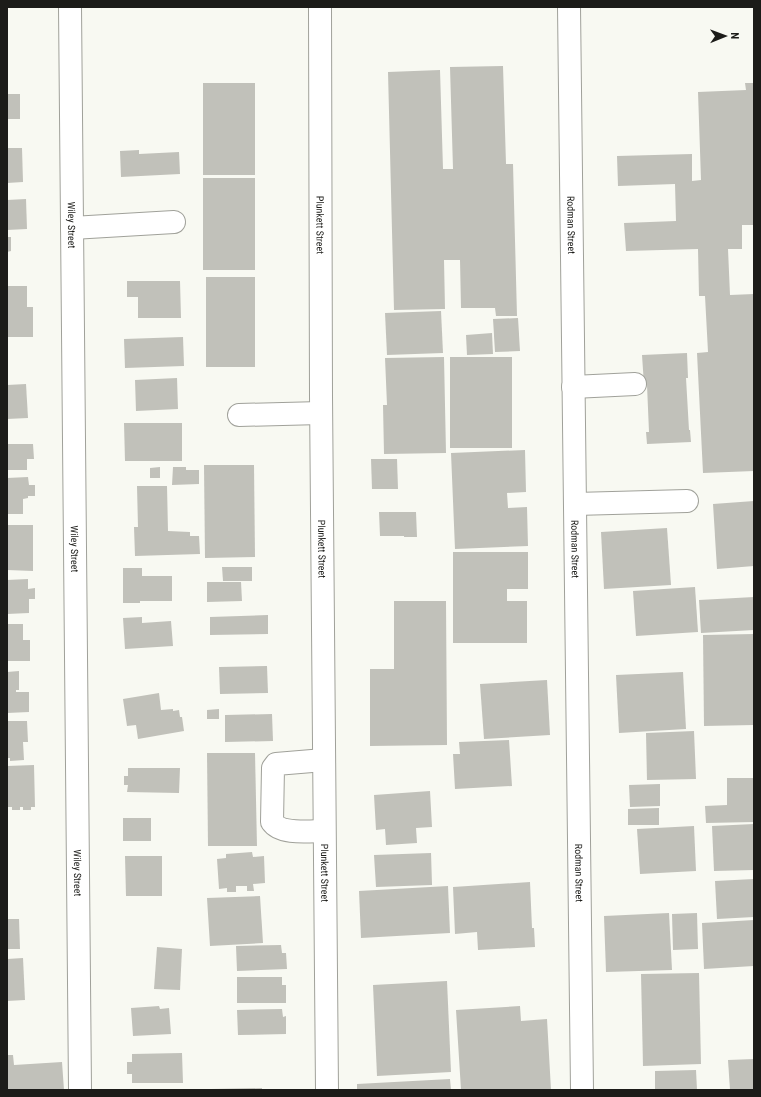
<svg xmlns="http://www.w3.org/2000/svg" width="761" height="1097" viewBox="0 0 761 1097" font-family="'Roboto Condensed',sans-serif">
<style>
.building{fill:#c1c1ba}
.lines{fill:none;stroke-linecap:round;stroke-linejoin:round}
.minor-casing{stroke:#a0a19a;stroke-width:24}
.minor{stroke:#fff;stroke-width:22}
.labels{text-anchor:middle;stroke-width:3;stroke-linejoin:round;paint-order:stroke}
.street-label{font-size:10px;fill:#1c1c19;stroke:#f8f9f2}
</style>
<rect width="100%" height="100%" fill="#f8f9f2"/>
<!-- building -->
<g class="building">
<polygon points="503,66 506,164 513,164 517,316 496,316 495,308 461,308 460,260 444,260 445,309 394,310 388,72 440,70 443,169 453,169 450,67"/>
<rect x="203" y="83" width="52" height="92"/>
<polygon points="745,83 754,83 754,225 742,225 742,249 728,249 730,295 754,294 754,471 703,473 697,353 708,352 705,296 699,296 698,249 626,251 624,223 676,221 675,184 618,186 617,156 692,154 692,181 701,180 698,92 746,90"/>
<rect x="7" y="94" width="13" height="25"/>
<polygon points="7,148 22,148 23,182 7,183"/>
<polygon points="139,150 139,154 179,152 180,174 121,177 120,151"/>
<rect x="203" y="178" width="52" height="92"/>
<polygon points="26,199 27,229 7,230 7,200"/>
<polygon points="7,237 11,237 11,251 7,252"/>
<rect x="206" y="277" width="49" height="90"/>
<polygon points="127,281 180,281 181,318 138,318 138,297 127,297"/>
<polygon points="7,286 27,286 27,307 33,307 33,337 7,337"/>
<polygon points="441,311 443,353 387,355 385,313"/>
<polygon points="518,318 520,351 495,352 493,319"/>
<polygon points="492,333 493,354 467,355 466,335"/>
<polygon points="183,337 184,366 125,368 124,339"/>
<polygon points="687,353 688,378 686,378 689,430 690,430 691,442 647,444 646,432 649,432 647,385 644,385 642,355"/>
<polygon points="444,357 446,453 384,454 383,405 387,405 385,358"/>
<rect x="450" y="357" width="62" height="91"/>
<polygon points="177,378 178,409 136,411 135,380"/>
<polygon points="26,384 28,418 7,419 7,385"/>
<polygon points="124,423 182,423 182,461 125,461"/>
<polygon points="7,444 33,444 34,459 27,459 27,470 7,470"/>
<polygon points="525,450 526,492 507,493 508,508 527,507 528,546 455,549 451,453"/>
<polygon points="371,459 397,459 398,489 372,489"/>
<polygon points="204,465 254,465 255,557 205,558"/>
<polygon points="160,467 160,478 150,478 150,468"/>
<polygon points="173,467 186,467 186,470 199,470 199,484 172,485"/>
<polygon points="28,477 29,485 35,485 35,496 28,496 28,498 23,499 23,514 7,514 7,478"/>
<polygon points="137,486 167,486 168,531 190,532 190,536 199,536 200,554 135,556 134,527 138,527"/>
<polygon points="754,501 754,566 717,569 713,504"/>
<polygon points="379,512 416,512 417,537 404,537 404,536 380,536"/>
<polygon points="7,525 33,525 33,571 7,570"/>
<polygon points="667,528 671,585 604,589 601,532"/>
<polygon points="453,552 528,552 528,589 507,589 507,601 527,601 527,643 453,643"/>
<polygon points="222,567 252,567 252,581 223,581"/>
<polygon points="123,568 142,568 142,576 172,576 172,601 140,601 140,603 123,603"/>
<polygon points="28,579 28,589 35,588 35,599 29,599 29,613 7,614 7,580"/>
<polygon points="207,582 241,582 242,601 207,602"/>
<polygon points="695,587 698,632 636,636 633,591"/>
<polygon points="754,597 754,630 701,633 699,600"/>
<polygon points="394,601 446,601 447,745 370,746 370,669 394,669"/>
<polygon points="268,615 268,634 210,635 210,617"/>
<polygon points="142,617 142,623 171,621 173,646 125,649 123,618"/>
<polygon points="7,624 23,624 23,640 30,640 30,661 7,661"/>
<polygon points="754,634 754,725 704,726 703,635"/>
<polygon points="267,666 268,693 220,694 219,667"/>
<polygon points="19,671 19,690 16,690 16,692 29,692 29,712 7,713 7,672"/>
<polygon points="683,672 686,729 619,733 616,675"/>
<polygon points="547,680 550,735 484,739 480,684"/>
<polygon points="159,693 161,710 173,709 173,711 179,710 180,717 182,717 184,731 138,739 136,725 127,726 123,699"/>
<polygon points="219,709 219,719 207,719 207,710"/>
<polygon points="272,714 273,741 225,742 225,715"/>
<polygon points="7,721 27,721 28,742 23,742 24,760 10,761 10,758 7,758"/>
<polygon points="694,731 696,779 647,780 646,733"/>
<polygon points="509,740 512,786 455,789 453,754 460,754 459,742"/>
<polygon points="207,753 255,753 257,846 208,846"/>
<polygon points="34,765 35,807 31,807 31,810 23,810 23,807 20,807 20,810 12,810 12,807 7,807 7,766"/>
<polygon points="128,768 180,768 179,793 127,792 128,785 124,785 124,776 128,776"/>
<polygon points="727,778 754,778 754,822 706,823 705,806 727,805"/>
<polygon points="660,784 660,806 630,807 629,785"/>
<polygon points="430,791 432,827 416,828 417,843 386,845 385,829 376,830 374,795"/>
<polygon points="659,808 659,825 628,825 628,809"/>
<rect x="123" y="818" width="28" height="23"/>
<polygon points="754,824 754,870 714,871 712,826"/>
<polygon points="694,826 696,871 640,874 637,829"/>
<polygon points="252,852 253,857 264,856 265,883 253,884 254,891 247,891 247,886 236,886 236,892 227,892 227,888 219,889 217,859 226,858 226,854"/>
<polygon points="431,853 432,885 376,887 374,855"/>
<polygon points="125,856 162,856 162,896 126,896"/>
<polygon points="754,879 754,917 717,919 715,881"/>
<polygon points="530,882 532,928 534,928 535,947 478,950 477,932 455,934 453,887"/>
<polygon points="448,886 450,933 361,938 359,891"/>
<polygon points="260,896 263,943 210,946 207,898"/>
<polygon points="669,913 672,970 606,972 604,916"/>
<polygon points="697,913 698,949 673,950 672,914"/>
<polygon points="7,919 19,919 20,949 7,949"/>
<polygon points="754,920 754,966 704,969 702,923"/>
<polygon points="281,945 282,953 286,953 287,969 237,971 236,946"/>
<polygon points="157,947 182,949 180,990 154,989"/>
<polygon points="23,958 25,1000 7,1001 7,959"/>
<polygon points="699,973 701,1064 643,1066 641,974"/>
<polygon points="237,977 282,977 282,985 286,985 286,1003 237,1003"/>
<polygon points="447,981 451,1072 377,1076 373,985"/>
<polygon points="159,1006 160,1009 169,1008 171,1034 133,1036 131,1008"/>
<polygon points="520,1006 521,1021 547,1019 551,1090 461,1090 456,1010"/>
<polygon points="282,1009 283,1017 286,1016 286,1034 238,1035 237,1010"/>
<polygon points="182,1053 183,1083 132,1083 132,1074 127,1074 127,1062 132,1062 132,1054"/>
<polygon points="7,1055 13,1055 14,1065 62,1062 64,1090 7,1090"/>
<polygon points="754,1059 754,1090 730,1090 728,1060"/>
<polygon points="696,1070 697,1090 655,1090 655,1071"/>
<polygon points="450,1079 451,1090 357,1090 357,1084"/>
<polygon points="262,1088 262,1090 211,1090 211,1089"/>
</g>
<g class="lines">
<defs>
<g id="minor">
<path id="s1" d="M70,7L80,1090"/>
<path id="s2" d="M320,7L321,396L327,1090"/>
<path id="s3" d="M569,7L582,1090"/>
<polyline points="72,228 174,222"/>
<polyline points="573,387 635,384"/>
<polyline points="239,415 321,413"/>
<polyline points="575,504 687,501"/>
<path d="M324,760L276,764L273,768L272,822C281,835 310,831 324,831"/>
</g>
</defs>
<!-- minor casing -->
<use href="#minor" class="minor-casing"/>
<!-- minor -->
<use href="#minor" class="minor"/>
</g>
<g class="labels">
<!-- street labels -->
<g class="street-label">
<text dy="4" stroke="none"><textPath href="#s1" startOffset="218">Wiley Street</textPath></text>
<text dy="4" stroke="none"><textPath href="#s2" startOffset="218">Plunkett Street</textPath></text>
<text dy="4" stroke="none"><textPath href="#s3" startOffset="218">Rodman Street</textPath></text>
<text dy="4" stroke="none"><textPath href="#s1" startOffset="542">Wiley Street</textPath></text>
<text dy="4" stroke="none"><textPath href="#s2" startOffset="542">Plunkett Street</textPath></text>
<text dy="4" stroke="none"><textPath href="#s3" startOffset="542">Rodman Street</textPath></text>
<text dy="4" stroke="none"><textPath href="#s1" startOffset="866">Wiley Street</textPath></text>
<text dy="4" stroke="none"><textPath href="#s2" startOffset="866">Plunkett Street</textPath></text>
<text dy="4" stroke="none"><textPath href="#s3" startOffset="866">Rodman Street</textPath></text>
</g>
</g>
<!-- border -->
<rect width="761" height="1097" fill="none" stroke="#1c1c19" stroke-width="16"/>
<!-- north arrow -->
<g transform="translate(725 36) rotate(89)" stroke="#f8f9f2" stroke-width="3" paint-order="stroke">
<path d="M0-3L7 15L0 10L-7 15Z" fill="#1c1c19"/>
<text y="-6" font-size="11" font-weight="bold" text-anchor="middle" fill="#1c1c19">N</text>
</g>
</svg>
